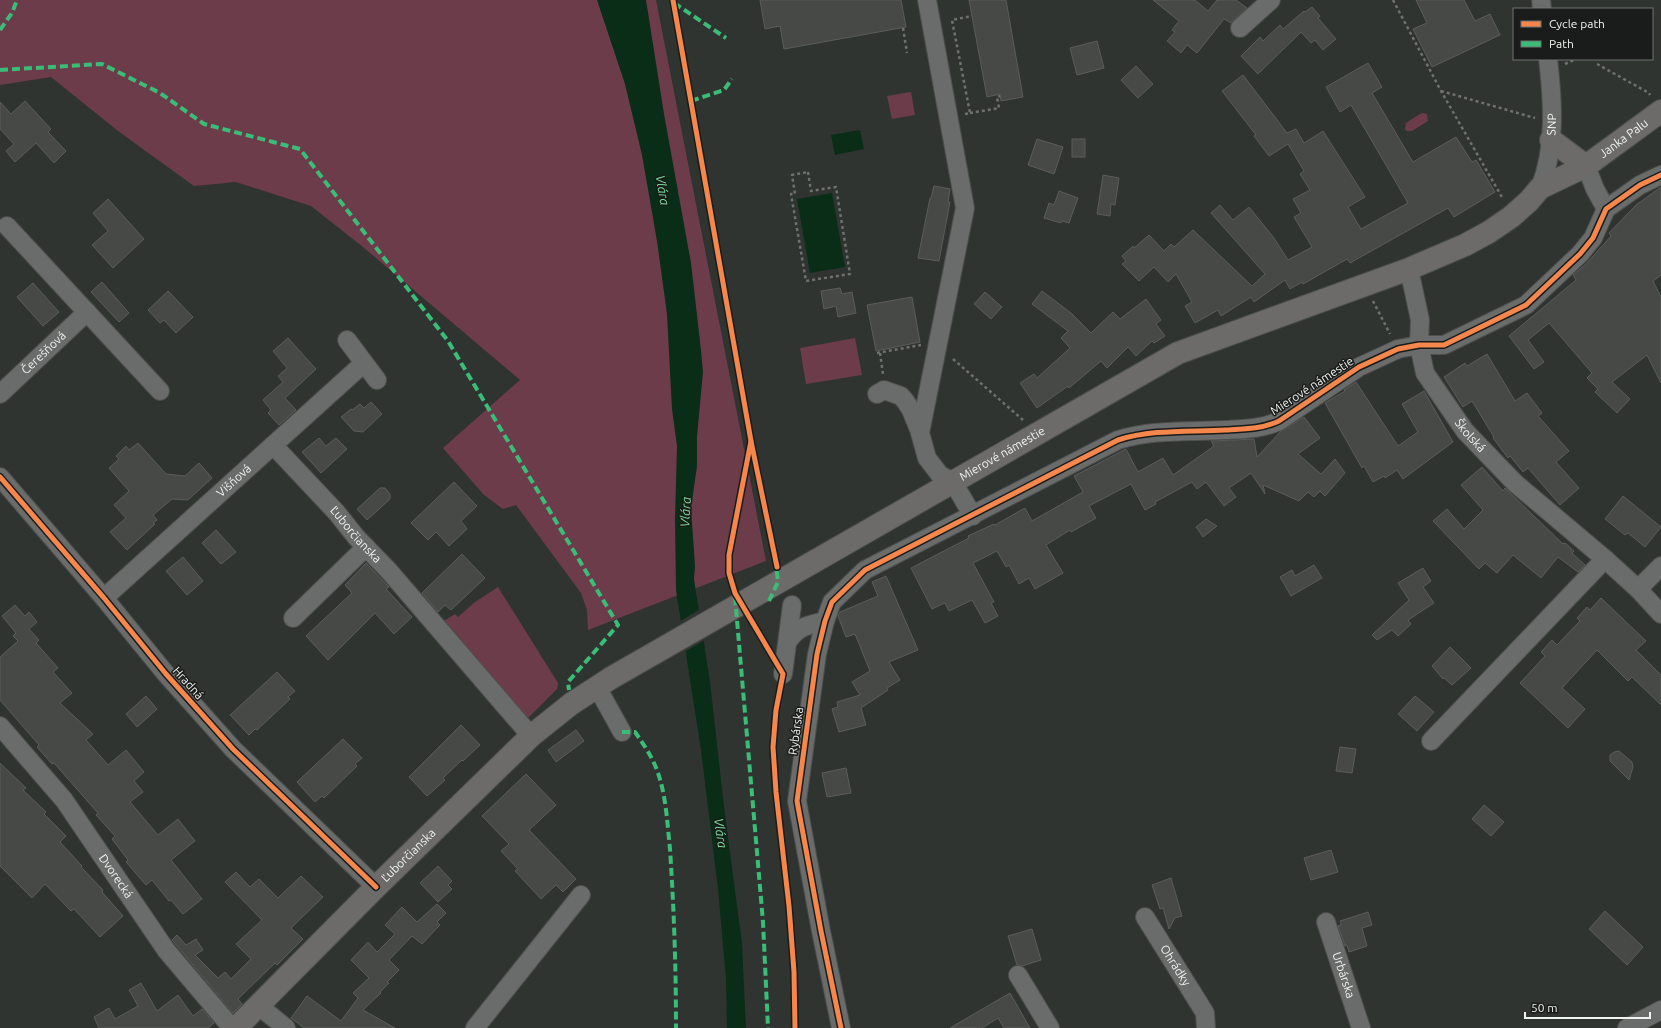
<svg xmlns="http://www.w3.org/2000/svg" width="1661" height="1028" viewBox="0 0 1661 1028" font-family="Ubuntu,sans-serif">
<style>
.green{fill:#6d3c4a}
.water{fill:#092d17}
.pier{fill:#303431}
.building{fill:#464946;stroke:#5a5d5b}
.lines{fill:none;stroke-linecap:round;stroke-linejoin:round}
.minor-casing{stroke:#4c4f4d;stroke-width:20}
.major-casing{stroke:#4c4f4d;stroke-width:24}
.path{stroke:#6e716f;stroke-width:2.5;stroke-dasharray:3 3;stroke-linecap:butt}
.minor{stroke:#696c6a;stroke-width:18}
.major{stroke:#6c6b6a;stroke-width:22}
.quiet{stroke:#3abd76;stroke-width:4;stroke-dasharray:8 4;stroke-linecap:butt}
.cycleway-casing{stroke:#191c1a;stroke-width:8}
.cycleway{stroke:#f5874c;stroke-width:5}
.labels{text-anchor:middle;stroke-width:3;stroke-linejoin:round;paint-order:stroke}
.street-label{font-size:12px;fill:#eff4f0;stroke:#191c1a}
.water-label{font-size:13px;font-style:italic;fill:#7cdc9a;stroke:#191c1a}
</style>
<rect width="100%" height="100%" fill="#303431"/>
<!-- green -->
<g class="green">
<polygon points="0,0 656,0 766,561 588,630 587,610 581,593 516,505 503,509 484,495 443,448 520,380 363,247 311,206 236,182 194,186 118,131 51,77 0,85"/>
<polygon points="911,92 915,115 892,119 887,96"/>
<polygon points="1423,113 1427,114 1428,121 1412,131 1407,131 1405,129 1406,123 1420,114"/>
<polygon points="855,338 862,375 806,384 800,348"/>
<polygon points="498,587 558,683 557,689 527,719 444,621 455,614 458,617 475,602"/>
</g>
<!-- water -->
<g class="water">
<polygon points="597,0 646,0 664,114 691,263 700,341 703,372 697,437 697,466 691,508 695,566 694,579 710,682 724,807 742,943 746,1028 727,1028 726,979 718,889 701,750 676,590 675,519 677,446 672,409 667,314 657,241 642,155 625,84"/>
<polygon points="860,130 864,149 835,155 831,135"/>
<polygon points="832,193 845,267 810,273 797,199"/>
</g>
<!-- pier -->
<polygon class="pier" points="700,609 705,640 683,653 679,622"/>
<!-- building -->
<g class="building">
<polygon points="760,0 901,0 906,27 784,49 780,26 765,29"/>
<polygon points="969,0 1006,0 1023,97 1001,101 1000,94 987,97"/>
<polygon points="1153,0 1195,0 1208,11 1217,0 1236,0 1247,8 1231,23 1224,19 1197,53 1187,45 1181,53 1167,41 1175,32 1172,30 1179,21"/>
<polygon points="1416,0 1464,0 1475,21 1490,14 1500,35 1432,67 1413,29 1427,23"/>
<polygon points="1312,7 1320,16 1318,18 1336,39 1323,50 1315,40 1311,43 1301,32 1258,74 1241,56 1260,37 1263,41 1280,25 1283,29 1304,11 1305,12"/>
<polygon points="1097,41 1104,68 1077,75 1070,48"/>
<polygon points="1368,63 1382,87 1372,93 1413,162 1456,137 1472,162 1476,160 1495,192 1454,217 1448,208 1350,263 1347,259 1303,284 1302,282 1290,289 1285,280 1254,302 1251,297 1221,316 1218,310 1195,323 1185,306 1192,302 1176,274 1168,282 1154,267 1139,281 1122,264 1126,261 1122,256 1133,246 1134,248 1149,235 1164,251 1171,244 1174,247 1193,230 1252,286 1265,274 1211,213 1220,205 1233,220 1249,207 1274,238 1288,260 1312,247 1294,217 1301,213 1293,199 1310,190 1300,174 1304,171 1288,144 1269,156 1254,136 1256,135 1222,91 1243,75 1287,133 1296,129 1304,143 1323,131 1365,197 1348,207 1361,229 1408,203 1351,105 1340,112 1326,87"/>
<polygon points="1136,66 1153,84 1138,98 1121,80"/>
<polygon points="25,101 51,129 48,132 66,151 54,163 36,143 15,162 6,151 14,144 0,129 0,102 11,114"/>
<polygon points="1037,139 1063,147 1054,174 1028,165"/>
<rect x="1072" y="139" width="13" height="18"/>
<polygon points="1103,175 1119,178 1115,205 1111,204 1110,216 1097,214"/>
<polygon points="934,186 950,189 948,202 950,202 939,261 918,258 930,198 931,198"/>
<polygon points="1661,187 1661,275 1653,281 1661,297 1661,383 1647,355 1612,382 1630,399 1617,413 1595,392 1598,389 1587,378 1592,373 1549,323 1528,340 1544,362 1534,369 1509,336 1576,280 1573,275 1586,264 1611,236 1609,233 1636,205"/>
<polygon points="1059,191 1078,198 1069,223 1062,221 1061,223 1044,218 1049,203 1054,205"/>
<polygon points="108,199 144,239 113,268 92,245 108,231 93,213"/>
<polygon points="102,282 129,313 119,322 91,292"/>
<polygon points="33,283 59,312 43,326 17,297"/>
<polygon points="840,288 842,294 852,292 856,313 838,317 836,306 824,309 821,291"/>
<polygon points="168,291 193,317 176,333 164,320 160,323 148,310"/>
<polygon points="1042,291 1071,313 1091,333 1113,312 1120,319 1146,299 1161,320 1156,324 1165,336 1154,343 1152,341 1136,356 1128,347 1107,368 1101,361 1069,388 1068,386 1037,408 1020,383 1034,374 1037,378 1070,348 1061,338 1068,331 1032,304"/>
<polygon points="985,292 1002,307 991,319 974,304"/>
<polygon points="912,297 920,342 876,351 867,305"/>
<polygon points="288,338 316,369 285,398 296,410 279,425 268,413 271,410 263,400 283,382 278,376 287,368 273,351"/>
<polygon points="1487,354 1515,401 1527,393 1542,413 1538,416 1569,451 1556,462 1579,488 1560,505 1528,468 1523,472 1510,456 1508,458 1493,438 1494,437 1472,401 1463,407 1444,377 1465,363 1467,366"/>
<polygon points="1356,382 1398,446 1418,432 1402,404 1424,391 1453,442 1403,479 1397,470 1385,478 1384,476 1373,482 1364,466 1362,468 1325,403 1345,391 1344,390"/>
<polygon points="371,402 382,414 363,432 354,431 341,417 351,409 352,410 360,404 364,408"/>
<polygon points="1304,417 1320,438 1298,454 1321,474 1335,459 1345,473 1325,496 1320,491 1314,497 1308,492 1299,501 1263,485 1265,494 1251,473 1229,488 1236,497 1224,506 1206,482 1197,489 1192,482 1155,502 1156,504 1145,510 1131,484 1089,506 1096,518 1071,532 1070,530 1046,545 1063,573 1035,589 1029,578 1019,584 1009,565 1006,567 997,551 973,563 994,602 991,603 998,616 985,623 972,600 949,611 945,603 932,609 911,568 969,538 968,536 994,524 995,525 1025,508 1032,521 1083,492 1074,476 1126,449 1138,472 1163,458 1173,475 1214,446 1211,441 1254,439 1257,457 1281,431"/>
<polygon points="319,438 326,446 336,438 347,449 321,473 302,452"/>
<polygon points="138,443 166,474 185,476 199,463 212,478 188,500 172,499 153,515 157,520 153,523 155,524 127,550 110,532 126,518 114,505 129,491 109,468 119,459 116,456 126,446 129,450"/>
<polygon points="1482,467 1503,491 1505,488 1563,544 1565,543 1574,551 1572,553 1585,565 1578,572 1558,557 1541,578 1513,555 1497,573 1485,563 1479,569 1433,521 1447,509 1464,529 1483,510 1461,485"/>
<polygon points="454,482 477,506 461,521 467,529 449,546 436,532 428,540 411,523"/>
<polygon points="380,488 385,488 390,494 390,499 367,520 357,509"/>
<polygon points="1623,496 1661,527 1645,547 1628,533 1625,535 1605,519"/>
<polygon points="1206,519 1217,526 1203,537 1196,527"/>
<polygon points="216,530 236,552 221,564 202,543"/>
<polygon points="462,554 485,578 451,610 445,605 438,612 422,593"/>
<polygon points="183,557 203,581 187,595 166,571"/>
<polygon points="366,563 389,587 386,589 412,617 394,634 375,613 328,660 306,636 352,593 345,585"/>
<polygon points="1314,565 1322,578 1291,596 1280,577 1292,570 1295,576"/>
<polygon points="1423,568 1431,581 1423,587 1434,603 1408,620 1411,624 1398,636 1392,630 1377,640 1372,635 1409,600 1398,583"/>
<polygon points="886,576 918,650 889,662 900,680 887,688 888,690 861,708 866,725 839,732 832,709 838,707 837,702 860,695 852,682 870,671 855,634 846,637 838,616 840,612 878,596 872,582"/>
<polygon points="1601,598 1646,641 1636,650 1661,675 1661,705 1632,677 1628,681 1597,650 1562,688 1585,709 1568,728 1520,683 1545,656 1541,652 1552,640 1557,645 1580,621 1577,618 1587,607 1590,610"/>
<polygon points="15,605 25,616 29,612 37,622 29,629 39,640 36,643 58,668 53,672 72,693 60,703 93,734 86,740 108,765 126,750 144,772 134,781 143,792 130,802 158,835 178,819 195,841 171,860 202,899 183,914 171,900 169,901 152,880 146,885 126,862 128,860 112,839 115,836 96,815 98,813 54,763 52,764 37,747 39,745 0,700 0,657 18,641 13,636 16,633 2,616"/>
<polygon points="1450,647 1471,668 1452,685 1444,678 1443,679 1432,666"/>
<polygon points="277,672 295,691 288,697 290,699 257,730 255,729 249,735 230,715"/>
<polygon points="146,696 157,709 137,727 126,714"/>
<polygon points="1415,696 1434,712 1417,731 1398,714"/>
<polygon points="461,725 480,745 463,761 462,760 443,778 445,780 427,796 409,777"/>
<polygon points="576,730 584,741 556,762 548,750"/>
<polygon points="343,739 362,758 355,764 357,766 324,798 322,796 315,802 297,782"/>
<polygon points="1340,747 1356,749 1352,773 1336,771"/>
<polygon points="1619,751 1632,762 1633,767 1629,780 1610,761 1610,755 1614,752"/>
<polygon points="0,763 26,788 23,790 46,812 44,814 66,836 60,842 82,866 81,867 103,890 102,892 123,916 100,937 74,909 71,911 45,884 32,898 0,866"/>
<polygon points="846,768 851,793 827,797 822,773"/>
<polygon points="526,774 556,805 529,830 576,879 563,892 556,885 541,899 515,871 518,869 501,851 509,844 482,816"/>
<polygon points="1484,805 1504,822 1491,836 1472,819"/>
<polygon points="1331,850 1338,872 1311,880 1304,858"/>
<polygon points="438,866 452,881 448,885 452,889 438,902 420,883"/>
<polygon points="236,872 250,887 259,879 278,898 301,876 323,897 291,928 303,939 277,965 275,963 238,999 242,1004 233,1013 172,940 177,935 186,945 196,939 203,950 195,955 218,978 225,972 231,979 251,959 236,944 262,920 225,882"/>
<polygon points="1171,878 1182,916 1175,918 1169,929 1163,908 1160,909 1152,885"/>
<polygon points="437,904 446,913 437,922 440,925 422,944 412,936 389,960 399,970 387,982 389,983 380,992 381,993 363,1010 395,1028 304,1028 291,1018 307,996 341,1021 358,998 353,993 369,978 351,960 368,942 377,952 395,934 385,925 402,907 417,922"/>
<polygon points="1605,911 1643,947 1627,965 1589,929"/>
<polygon points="1368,912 1372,925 1362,928 1367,946 1349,952 1347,945 1345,946 1338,926 1341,925 1340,921"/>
<polygon points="1032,929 1041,960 1022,966 1017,965 1008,936"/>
<polygon points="141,983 157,1011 178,995 193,1016 202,1009 214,1023 208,1028 99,1028 94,1017 109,1008 115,1019 138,1006 129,990"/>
<polygon points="1010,993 1030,1028 1004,1028 998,1018 982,1028 950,1028"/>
</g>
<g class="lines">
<defs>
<g id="minor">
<polyline points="927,0 965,208 920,433 927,458 940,475 953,482 973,516"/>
<polyline points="1541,0 1542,9"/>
<polyline points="1240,28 1271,0"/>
<polyline points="1586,166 1595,189 1606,209"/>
<path id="s1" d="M1540,188C1556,148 1553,102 1548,59"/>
<polyline points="7,226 160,391"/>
<path id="s2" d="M1409,269L1420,320L1419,345L1425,373L1465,431L1515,483L1605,559L1638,589L1661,614"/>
<polyline points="347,340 377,380"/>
<path id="s3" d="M0,394L87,312"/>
<polyline points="877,394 884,390 901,396 906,402 911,410 920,432"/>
<path id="s4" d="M273,445L337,513L356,537L389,571L531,736"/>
<polyline points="0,477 104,598 166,674 233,749 376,887"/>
<polyline points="1638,589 1661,566"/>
<path id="s5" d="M104,598L364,363"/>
<polyline points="293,618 366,547"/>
<path d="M788,641C799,626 808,625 825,621"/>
<polyline points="783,674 792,605"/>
<polyline points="597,687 622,732"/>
<path id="s6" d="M0,726L64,800L166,950L232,1028"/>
<polyline points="1431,741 1605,559"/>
<path id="s7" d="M1145,917L1205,1013L1206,1028"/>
<path id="s8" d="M1326,922L1361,1028"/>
<polyline points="1018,975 1050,1028"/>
<polyline points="259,1006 286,1028"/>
<polyline points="475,1028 581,895"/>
<path d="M841,1028L821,931L797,801L817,654L825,621L832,602L865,570L1118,440C1152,429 1190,432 1225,430C1244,429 1262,429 1279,421L1359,367L1398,349L1419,345H1444L1526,305L1580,254L1593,238L1606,209L1640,185L1661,175"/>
<polyline points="1627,1028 1661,1010"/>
</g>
<g id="major">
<polyline points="1551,140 1586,166"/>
<path id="s9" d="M236,1028L376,887L531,736L571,704L611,678L1178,353L1409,269L1465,245L1489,232L1511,217L1529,201L1540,188L1586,166L1661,111"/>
</g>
</defs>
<!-- minor casing -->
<use href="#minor" class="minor-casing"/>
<!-- major casing -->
<use href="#major" class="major-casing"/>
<!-- path -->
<g class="path">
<polyline points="1393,0 1441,91 1503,199"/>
<polyline points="903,28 907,53"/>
<polyline points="1565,64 1576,59"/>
<polyline points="1597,64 1649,93 1650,95"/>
<polyline points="1441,91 1535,118"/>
<polyline points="970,113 999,108 997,97 1000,96"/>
<polyline points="965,114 970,113 952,20 972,16"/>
<polygon points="808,172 811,191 836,187 850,274 806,281 791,194 795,194 792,175"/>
<polyline points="1373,301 1390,334"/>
<polyline points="877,353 921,345"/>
<polyline points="880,353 883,374"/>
<polyline points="953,359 1023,420"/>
</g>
<!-- minor -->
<use href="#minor" class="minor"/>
<!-- major -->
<use href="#major" class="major"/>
<!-- quiet -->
<g class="quiet">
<polyline points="674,3 726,38"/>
<polyline points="0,30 12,13 17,0"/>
<polyline points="0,70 102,64 160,93 204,124 300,149 448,341 618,625 568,682 569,690"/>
<polyline points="691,101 724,90 732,79"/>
<polyline points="735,597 763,922 768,1028"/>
<polyline points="769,601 778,582 776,565"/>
<path d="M622,732H635C642,742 649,752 654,763C666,789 667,821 670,849C674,909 676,968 676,1028"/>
</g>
<defs>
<g id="cycleway">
<polyline points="673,0 751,441 777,567"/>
<polyline points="751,441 729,555 729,573 735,593 783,674 776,710 773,747 776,792 789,906 794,972 795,1028"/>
<polyline points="0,477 104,598 166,674 233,749 376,887"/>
<path d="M841,1028L821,931L797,801L817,654L825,621L832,602L865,570L1118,440C1152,429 1190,432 1225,430C1244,429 1262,429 1279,421L1359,367L1398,349L1419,345H1444L1526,305L1580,254L1593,238L1606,209L1640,185L1661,175"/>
</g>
</defs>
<!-- cycleway casing -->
<use href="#cycleway" class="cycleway-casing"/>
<!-- cycleway -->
<use href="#cycleway" class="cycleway"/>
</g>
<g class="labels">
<!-- street labels -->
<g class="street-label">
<text dy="4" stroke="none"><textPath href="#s1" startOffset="65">SNP</textPath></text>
<text dy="4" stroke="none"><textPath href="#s9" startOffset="1667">Janka Palu</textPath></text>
<text dy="4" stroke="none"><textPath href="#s3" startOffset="60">Čerešňová</textPath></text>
<text transform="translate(1312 386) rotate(-33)" y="4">Mierové námestie</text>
<text dy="4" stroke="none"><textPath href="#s2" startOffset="183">Školská</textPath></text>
<text dy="4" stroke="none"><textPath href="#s9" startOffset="965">Mierové námestie</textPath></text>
<text dy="4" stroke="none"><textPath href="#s5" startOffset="175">Višňová</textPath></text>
<text dy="4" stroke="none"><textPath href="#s4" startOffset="122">Ľuborčianska</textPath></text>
<text transform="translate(188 683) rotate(48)" y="4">Hradná</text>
<text transform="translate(796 731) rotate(-82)" y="4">Rybárska</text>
<text dy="4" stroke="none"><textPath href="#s9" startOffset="244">Ľuborčianska</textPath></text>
<text dy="4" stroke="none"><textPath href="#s6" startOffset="190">Dvorecká</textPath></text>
<text dy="4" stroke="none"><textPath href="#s7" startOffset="57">Ohrádky</textPath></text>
<text dy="4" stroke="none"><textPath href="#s8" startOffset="56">Urbárska</textPath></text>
</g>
<!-- water labels -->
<g class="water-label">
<text transform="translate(663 190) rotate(80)" y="5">Vlára</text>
<text transform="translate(685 512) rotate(-87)" y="5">Vlára</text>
<text transform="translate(721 833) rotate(82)" y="5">Vlára</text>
</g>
</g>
<!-- legend -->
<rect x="1513" y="8" width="140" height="52" fill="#191c1a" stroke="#6f7270"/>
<rect x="1521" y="21" width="20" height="6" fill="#f5874c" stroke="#6f7270"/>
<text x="1549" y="28" font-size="12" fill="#eff4f0">Cycle path</text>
<rect x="1521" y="41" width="20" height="6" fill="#3abd76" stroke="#6f7270"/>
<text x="1549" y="48" font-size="12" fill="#eff4f0">Path</text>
<!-- scale -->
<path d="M1525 1012v6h125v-6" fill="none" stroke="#eff4f0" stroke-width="2"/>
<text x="1531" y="1012" font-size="12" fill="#eff4f0" stroke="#191c1a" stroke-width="3" paint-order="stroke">50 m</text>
</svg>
